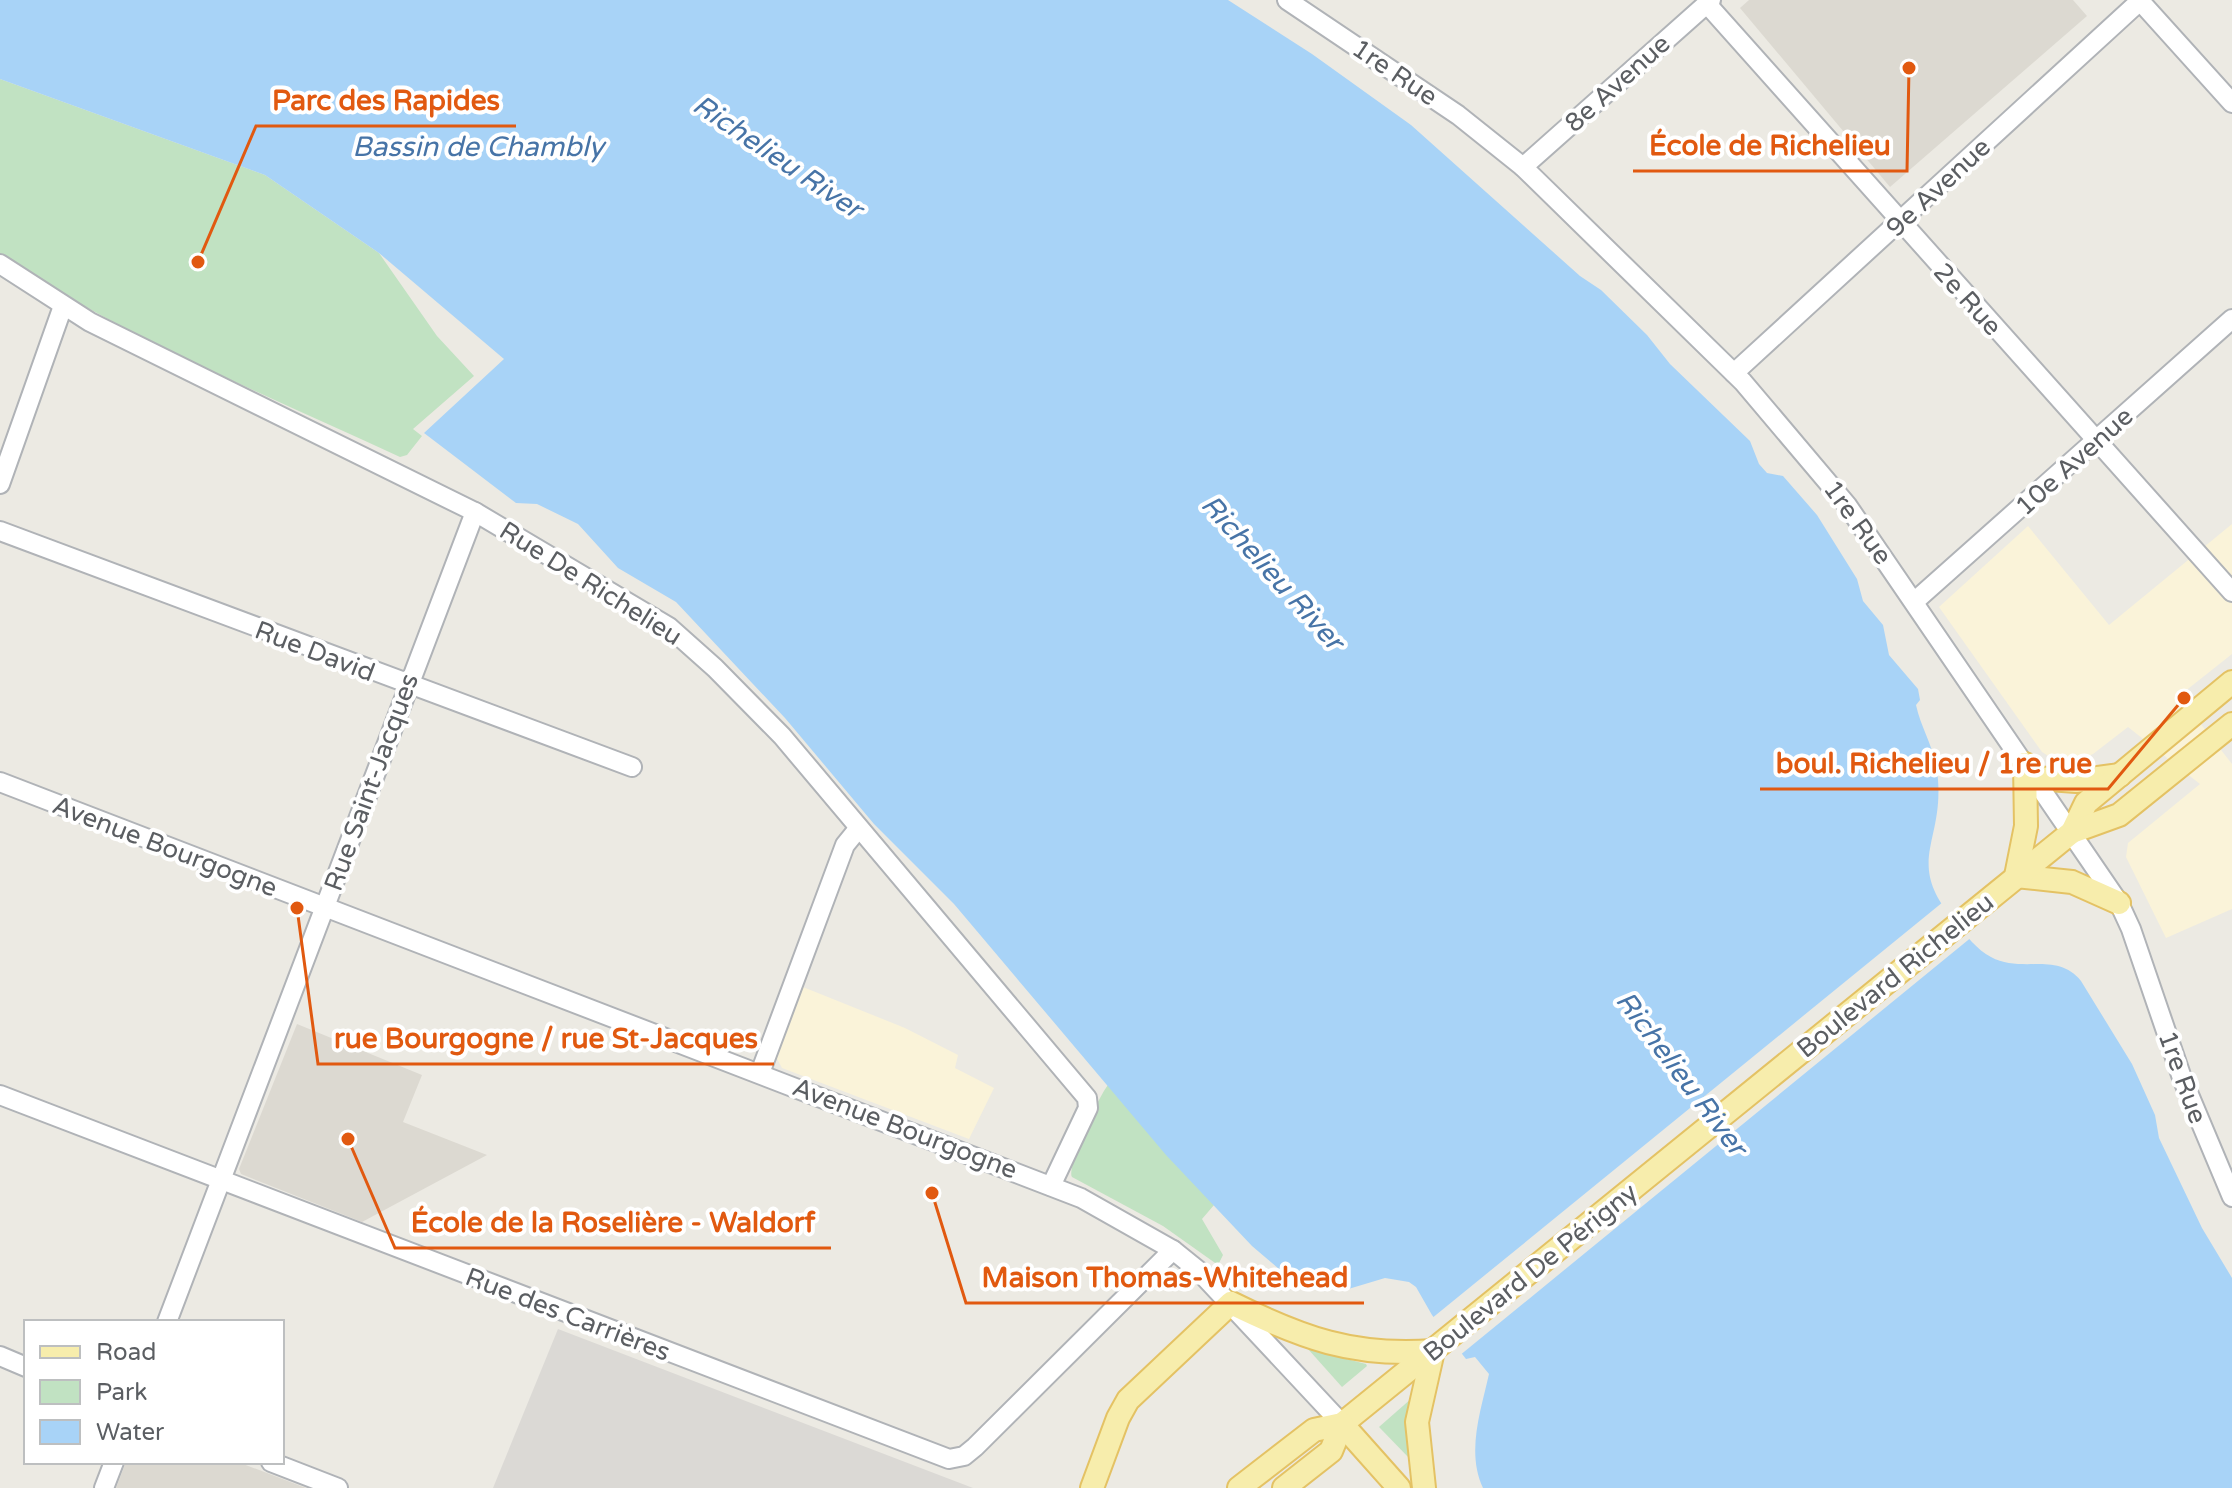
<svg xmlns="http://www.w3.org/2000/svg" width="2232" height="1488" viewBox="0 0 2232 1488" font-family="'Varela Round',sans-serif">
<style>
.commercial{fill:#faf3d9}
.industrial{fill:#dbd9d5}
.education{fill:#dcd9d1}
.green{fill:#c1e2c2}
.water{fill:#a8d3f7}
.pier{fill:#eceae3}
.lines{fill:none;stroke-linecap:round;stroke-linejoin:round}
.minor-casing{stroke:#b0b3b7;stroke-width:22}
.major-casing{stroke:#e4c264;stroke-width:26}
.minor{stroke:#fff;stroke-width:18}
.major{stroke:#f7edac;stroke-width:22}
.labels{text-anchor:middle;stroke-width:8;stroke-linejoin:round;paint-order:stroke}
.street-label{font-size:26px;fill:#5b5e62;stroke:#fff}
.water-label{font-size:28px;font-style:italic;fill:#4774a7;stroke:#fff}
.leader{fill:none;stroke:#e15910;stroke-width:3}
.callout-dot{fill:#e15910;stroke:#fff;stroke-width:3}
.callout-label{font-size:28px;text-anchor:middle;font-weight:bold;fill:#e15910;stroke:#fff;stroke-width:8;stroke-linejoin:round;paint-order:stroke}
</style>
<rect width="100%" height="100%" fill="#eceae3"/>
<!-- commercial -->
<g class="commercial">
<polygon points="2232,524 2232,654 2179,696 2232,764 2232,909 2166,938 2126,857 2128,843 2200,784 2128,727 2093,754 2073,763 2058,762 2042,752 1939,607 2028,526 2109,625"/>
<polygon points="803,987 905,1028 958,1055 955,1068 994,1088 969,1139 782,1068 775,1055"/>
</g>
<!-- industrial -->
<polygon class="industrial" points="558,1329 973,1488 493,1488"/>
<!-- education -->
<g class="education">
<polygon points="1749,0 2073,0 2087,16 1890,187 1740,8"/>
<polygon points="297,1024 422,1075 403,1122 487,1155 362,1222 241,1174 239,1169"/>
<polygon points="126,1462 238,1462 306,1488 116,1488"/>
</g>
<!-- green -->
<g class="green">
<path d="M0,79L265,175L379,253L437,336L474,376L413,429L422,436L407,455L400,457C265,394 125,338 0,255Z"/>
<path d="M1108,1085L1214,1205L1202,1219L1223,1255L1218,1265L1163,1226L1072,1177C1067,1165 1099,1096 1108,1085Z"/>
<polygon points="1308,1349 1366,1364 1367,1366 1342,1387"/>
<polygon points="1412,1398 1410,1459 1379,1427"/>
</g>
<!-- water -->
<path class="water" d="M0,0H1228L1312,54L1411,125L1580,276L1601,290L1647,335L1670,364L1750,441L1759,464L1767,473L1783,476L1817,515L1857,579L1863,601L1883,625L1889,655L1918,689L1920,700L1916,705C1922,732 1936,749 1938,780C1943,845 1904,862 1956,923C1966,935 1977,950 1991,957C2021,974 2057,951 2081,981L2132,1064L2155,1115L2159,1138L2202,1228L2232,1278V1488H1483C1466,1452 1481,1410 1489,1374L1475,1357L1466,1359L1432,1315L1416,1287L1409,1282L1385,1278L1345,1290L1311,1286L1286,1275L1252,1246L1166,1155L954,904L874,824L785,718L676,602L618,568L578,524L537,504L516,503L424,433L504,359L379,253L265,175L0,79Z"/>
<!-- pier -->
<polygon class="pier" points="1943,902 1973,936 1459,1356 1427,1315 1431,1319"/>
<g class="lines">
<defs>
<g id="minor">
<polyline points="1287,0 1458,115 1523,167 1743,382 1847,505 2119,903 2131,929 2182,1078 2232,1197"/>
<polyline points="2140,1 2232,103"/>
<polyline points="1707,4 2232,592"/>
<polyline points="1523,167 1711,0"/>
<polyline points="0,264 90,322 475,512 669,627 715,668 782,736 1087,1098 1088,1108 1051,1186"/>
<polyline points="1734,373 2141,0"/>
<polyline points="0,484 63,306"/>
<polyline points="0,531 632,767"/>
<polyline points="1915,601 2232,319"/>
<polyline points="0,782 1081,1198 1173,1250 1199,1271 1342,1424"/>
<polyline points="760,1073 845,845 858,829"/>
<polyline points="0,1095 949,1459 964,1456 975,1447 1173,1250"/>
<polyline points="167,1322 475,512"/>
<polyline points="0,1356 26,1367"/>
<polyline points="271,1462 338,1488"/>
<polyline points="104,1488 114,1462"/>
</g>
<g id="major">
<polyline points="2035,778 2076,781 2120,775"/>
<polyline points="2072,832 2086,803 2232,682"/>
<polyline points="2016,876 2026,826 2025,764"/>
<polyline points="2016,876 2072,882 2119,903"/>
<polyline points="1342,1424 1399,1488"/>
<path d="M1092,1488L1118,1418L1128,1400L1231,1303C1302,1338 1353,1357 1433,1351"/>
<polyline points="1239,1488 1314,1430 1342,1424 2072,832 2119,815 2232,724"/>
<polyline points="1284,1488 1331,1451 1342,1424"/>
<polyline points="1424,1488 1417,1422 1433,1351"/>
</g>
</defs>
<!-- minor casing -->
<use href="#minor" class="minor-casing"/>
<!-- major casing -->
<use href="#major" class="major-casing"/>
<!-- minor -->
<use href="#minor" class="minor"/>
<!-- major -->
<use href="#major" class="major"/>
</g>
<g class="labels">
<!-- street labels -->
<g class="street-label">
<text transform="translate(1395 72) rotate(34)" y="9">1re Rue</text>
<text transform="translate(1617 83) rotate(-42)" y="9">8e Avenue</text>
<text transform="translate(1938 187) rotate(-43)" y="9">9e Avenue</text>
<text transform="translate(1968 299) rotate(48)" y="9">2e Rue</text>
<text transform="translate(2074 461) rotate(-42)" y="9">10e Avenue</text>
<text transform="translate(1858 522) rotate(54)" y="9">1re Rue</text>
<text transform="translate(591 583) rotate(32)" y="9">Rue De Richelieu</text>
<text transform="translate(315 651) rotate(21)" y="9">Rue David</text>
<text transform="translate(371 782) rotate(-70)" y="9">Rue Saint-Jacques</text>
<text transform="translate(165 846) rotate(21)" y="9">Avenue Bourgogne</text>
<text transform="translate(1895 975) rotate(-39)" y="9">Boulevard Richelieu</text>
<text transform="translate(2183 1077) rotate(70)" y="9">1re Rue</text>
<text transform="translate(905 1128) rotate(21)" y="9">Avenue Bourgogne</text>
<text transform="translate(1530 1272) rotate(-39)" y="9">Boulevard De Périgny</text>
<text transform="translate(568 1314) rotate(21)" y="9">Rue des Carrières</text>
</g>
<!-- water labels -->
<g class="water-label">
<text x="478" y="156">Bassin de Chambly</text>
<text transform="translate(778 156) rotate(34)" y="10">Richelieu River</text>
<text transform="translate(1273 572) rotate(48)" y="10">Richelieu River</text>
<text transform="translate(1682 1073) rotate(53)" y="10">Richelieu River</text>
</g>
</g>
<!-- callouts -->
<path class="leader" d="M198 262L256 126H516M1909 68L1907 171H1633M2184 698L2108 789H1760M297 908L318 1064H774M348 1139L395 1248H831M932 1193L966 1303H1364"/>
<g class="callout-dot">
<circle cx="198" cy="262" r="8"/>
<circle cx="1909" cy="68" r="8"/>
<circle cx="2184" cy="698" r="8"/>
<circle cx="297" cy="908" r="8"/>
<circle cx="348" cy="1139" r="8"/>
<circle cx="932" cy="1193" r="8"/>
</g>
<g class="callout-label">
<text x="386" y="110">Parc des Rapides</text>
<text x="1770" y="155">École de Richelieu</text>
<text x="1934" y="773">boul. Richelieu / 1re rue</text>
<text x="546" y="1048">rue Bourgogne / rue St-Jacques</text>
<text x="613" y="1232">École de la Roselière - Waldorf</text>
<text x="1165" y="1287">Maison Thomas-Whitehead</text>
</g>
<!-- legend -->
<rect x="24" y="1320" width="260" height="144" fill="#ffffff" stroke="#bdbfc0" stroke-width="2"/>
<rect x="40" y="1346" width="40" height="12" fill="#f7edac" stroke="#bdbfc0" stroke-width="2"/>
<text x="96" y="1360" font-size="24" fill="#5b5e62">Road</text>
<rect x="40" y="1380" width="40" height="24" fill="#c1e2c2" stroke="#bdbfc0" stroke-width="2"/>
<text x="96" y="1400" font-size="24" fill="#5b5e62">Park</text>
<rect x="40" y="1420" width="40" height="24" fill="#a8d3f7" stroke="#bdbfc0" stroke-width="2"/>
<text x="96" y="1440" font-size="24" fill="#5b5e62">Water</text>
</svg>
